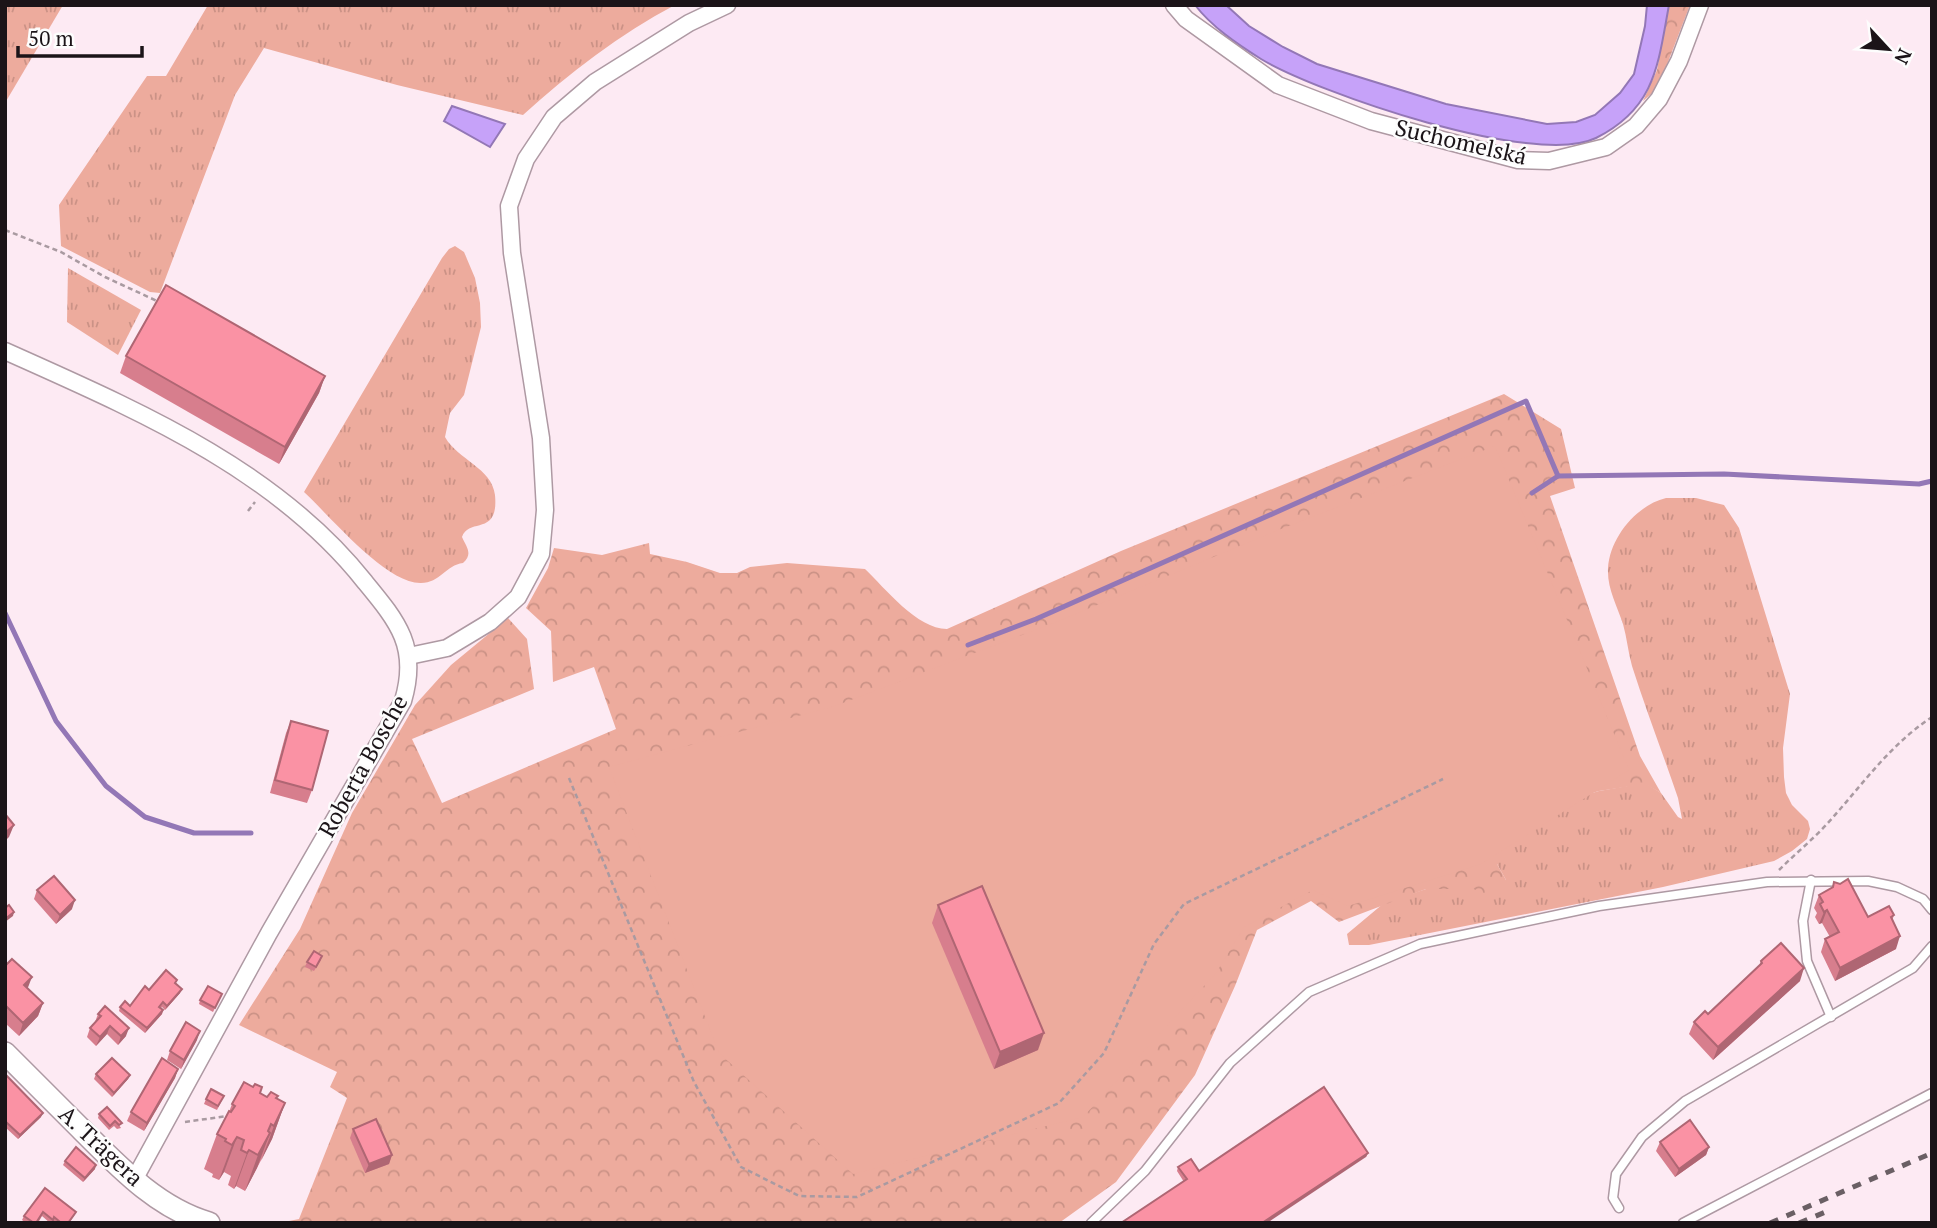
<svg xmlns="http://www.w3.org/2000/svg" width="1937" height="1228" viewBox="0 0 1937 1228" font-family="'PT Serif',serif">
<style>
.grass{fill:url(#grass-tufts)}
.forest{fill:url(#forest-crowns)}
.pitch{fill:#edab9d}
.water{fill:#c6a2f9;stroke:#9377b6;stroke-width:2}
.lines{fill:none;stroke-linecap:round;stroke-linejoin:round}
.stream{stroke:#9377b6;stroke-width:5}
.service-casing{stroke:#ae99a3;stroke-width:11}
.minor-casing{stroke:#ae99a3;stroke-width:19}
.tertiary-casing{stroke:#ae99a3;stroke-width:24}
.path{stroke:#a99aa1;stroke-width:2.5;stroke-dasharray:5 3.5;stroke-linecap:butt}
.service{stroke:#fff;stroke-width:8}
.minor{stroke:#fff;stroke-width:16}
.tertiary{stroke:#fff;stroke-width:21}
.rail{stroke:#6a5f64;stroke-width:5;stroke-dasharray:9 9;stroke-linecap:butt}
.wall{fill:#d77e8d}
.shaded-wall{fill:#af6673}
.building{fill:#fa92a4;stroke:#af6673;stroke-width:2}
.labels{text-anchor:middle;stroke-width:5;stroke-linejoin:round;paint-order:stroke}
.street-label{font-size:23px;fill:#1b1418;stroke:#fdfdfd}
</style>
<defs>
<pattern id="grass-tufts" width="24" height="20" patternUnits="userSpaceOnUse" patternTransform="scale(1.75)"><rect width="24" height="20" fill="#edab9d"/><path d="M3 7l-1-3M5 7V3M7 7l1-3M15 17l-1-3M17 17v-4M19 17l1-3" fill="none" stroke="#cb9286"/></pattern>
<pattern id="forest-crowns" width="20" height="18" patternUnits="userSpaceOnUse" patternTransform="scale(1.75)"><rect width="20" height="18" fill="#edab9d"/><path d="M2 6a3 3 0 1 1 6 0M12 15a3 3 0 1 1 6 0" fill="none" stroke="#cb9286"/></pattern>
</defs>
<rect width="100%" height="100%" fill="#fdeaf3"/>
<!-- grass -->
<g class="grass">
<polygon points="5,5 63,5 5,103"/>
<path d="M208,5H675C620,34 569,73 523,115L397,85L264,48L235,95L160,293L150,292L61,246L59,205L147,76H166Z"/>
<path d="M455,246L464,252L475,278L480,303L481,327L464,395L450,413L445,437C458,460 492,468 495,495C499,537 469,517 462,537C467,548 473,554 463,563C446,565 440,583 421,583C386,584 330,516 304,492L442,258L449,249Z"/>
<polygon points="68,268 141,310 118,355 67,322"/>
<path d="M1666,498H1696L1724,505L1739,528L1790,694L1783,748L1784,777L1786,793L1792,805L1808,821L1810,829L1807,839L1792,851L1774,861L1663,887L1369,945H1349L1347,934L1384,903L1426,889H1474L1506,880L1497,864V852L1568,800L1599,791L1645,783L1661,793L1678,817L1682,819L1678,798C1663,754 1646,710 1632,666C1628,652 1627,638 1623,624C1617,605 1607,589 1608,568C1610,537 1637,505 1666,498Z"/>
</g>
<!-- forest -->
<g class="forest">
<polygon points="1669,5 1690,5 1658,88 1643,101 1657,70"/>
<path d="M1504,394L1561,429L1575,488L1550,496L1640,756L1661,793L1645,784L1599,791L1568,800L1497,852V864L1506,880L1504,894L1482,895L1474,889H1426L1339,922L1311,901L1257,930L1235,986L1195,1075L1116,1182L1059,1223H279L299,1219L347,1098L330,1087L337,1072L239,1025L300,929L352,813L415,705L451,665L508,618L527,639L534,689L412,739L442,803L616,729L594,667L553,682L551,631L526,608L548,568L554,548L602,555L649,543L650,554L687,562L720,573H737L750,567L787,563L865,569C885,588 917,629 947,629L1121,551Z"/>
</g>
<!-- pitch -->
<polygon class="pitch" points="1495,446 1629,770 1481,864 1348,906 1313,890 1244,927 1216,973 1083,1117 853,1174 719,1053 609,767 835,706 1056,622 1281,529"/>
<!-- water -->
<g class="water">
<path d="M1195,5H1226L1249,26L1283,47L1317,64L1446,104L1547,124L1576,122L1595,115L1620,93L1634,74L1645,26L1647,5H1669C1658,64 1656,108 1596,138C1535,168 1318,93 1261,59C1237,44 1212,27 1195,5Z"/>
<polygon points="452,106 505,124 490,147 444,121"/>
</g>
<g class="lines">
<!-- stream -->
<g class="stream">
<polyline points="1532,493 1558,476"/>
<polyline points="5,613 56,721 106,786 145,817 194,833 251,833"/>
<polyline points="968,645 1036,619 1526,401 1558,476 1724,474 1919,484 1932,481"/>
</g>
<defs>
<g id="service">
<polyline points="1811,880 1803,921 1807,961 1831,1017"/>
<polyline points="1619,1208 1613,1198 1616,1174 1642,1137 1685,1101 1913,968 1932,946"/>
<polyline points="1091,1223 1145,1171 1230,1063 1309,992 1420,944 1599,906 1767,882 1868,881 1897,887 1923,899 1932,910"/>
<polyline points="1683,1223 1932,1093"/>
</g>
<g id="minor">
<polyline points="1174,5 1186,19 1278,85 1371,121 1518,160 1549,161 1606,147 1636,126 1659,99 1679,61 1700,5"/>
<path d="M5,351C134,409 275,468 365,582C398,622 419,647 403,701L269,933L134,1180"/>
<polyline points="409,656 447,648 490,622 518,597 541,554 545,510 541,438 512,253 509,206 526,159 554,117 595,82 689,23 727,5"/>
</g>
<path id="tertiary" d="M5,1053C30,1078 56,1104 81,1129C118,1166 157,1208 209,1223"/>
</defs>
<!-- service casing -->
<use href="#service" class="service-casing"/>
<!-- minor casing -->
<use href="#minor" class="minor-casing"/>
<!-- tertiary casing -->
<use href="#tertiary" class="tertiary-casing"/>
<!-- path -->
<g class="path">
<polyline points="5,230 61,252 105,277 157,301"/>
<polyline points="248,511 255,502"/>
<polyline points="569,778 694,1082 741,1167 799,1196 857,1197 1059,1103 1104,1053 1154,944 1184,904 1443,779"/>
<path d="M1779,870C1794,855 1811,841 1826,825C1861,787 1888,746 1932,717"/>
<polyline points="185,1122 227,1116"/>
</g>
<!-- service -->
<use href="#service" class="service"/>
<!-- minor -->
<use href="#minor" class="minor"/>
<!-- tertiary -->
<use href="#tertiary" class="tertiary"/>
<!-- rail -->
<g class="rail">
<polyline points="1770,1223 1932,1153"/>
<polyline points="1799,1223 1828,1211"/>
</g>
</g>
<!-- wall -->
<g class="wall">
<polygon points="126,356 325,376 319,393 279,464 120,373"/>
<polygon points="291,721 312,790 307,803 270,793 286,733"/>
<polygon points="37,890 72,909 56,924 34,899"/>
<polygon points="1819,895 1868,917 1894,915 1892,921 1896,949 1835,981 1821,952 1825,939 1830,937 1822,923 1819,924 1815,917 1817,913 1814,908"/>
<polygon points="938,905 1038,1050 994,1069 932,923"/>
<polygon points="321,960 314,971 305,967 307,962"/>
<polygon points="1761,961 1800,981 1713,1060 1689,1034 1694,1022 1708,1014 1759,966"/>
<polygon points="5,966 43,1003 38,1016 19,1036 5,1023"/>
<polygon points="176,983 180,993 165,1010 162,1007 161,1008 163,1010 162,1014 145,1033 119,1011 120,1007 130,1006 149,990"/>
<polygon points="222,994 213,1012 199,1004 200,1000"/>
<polygon points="98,1014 126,1036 118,1045 107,1034 96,1046 87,1037 90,1028 95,1022"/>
<polygon points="197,1040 181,1069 167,1060 170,1051"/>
<polygon points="178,1069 175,1078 144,1131 127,1121 131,1112"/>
<polygon points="5,1074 41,1117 18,1139 5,1127"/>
<polygon points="96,1074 130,1075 128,1079 112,1097 94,1079"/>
<polygon points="260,1093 267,1097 276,1099 285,1103 272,1139 245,1191 236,1186 234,1189 228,1185 231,1176 224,1172 219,1180 212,1177 213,1174 204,1169 217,1134 229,1112 232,1104"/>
<polygon points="206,1099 222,1100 217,1110 204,1104"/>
<polygon points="107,1107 121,1128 117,1129 114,1126 109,1130 98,1118 99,1114"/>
<polygon points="353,1129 392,1155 389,1164 365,1173 350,1138"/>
<polygon points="1660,1142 1709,1147 1706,1155 1675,1177 1656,1151"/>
<polygon points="1368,1153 1366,1157 1184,1182 1177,1171 1178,1167 1199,1171"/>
<polygon points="65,1161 95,1169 83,1182 63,1165"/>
<polygon points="45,1188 76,1212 74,1216 69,1223 54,1223 53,1222 50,1223 42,1216 38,1223 26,1223 22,1220 24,1216"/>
</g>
<!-- shaded-wall -->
<g class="shaded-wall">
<polygon points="325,376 319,393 279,464 285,447"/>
<polygon points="14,825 9,837 5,841 5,833"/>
<polygon points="75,900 72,909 56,924 60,915"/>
<polygon points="1827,910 1822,923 1819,924 1824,912"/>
<polygon points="14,912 13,916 5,922 5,919"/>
<polygon points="1900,936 1896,949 1835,981 1840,968"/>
<polygon points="1804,968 1800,981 1713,1060 1718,1047"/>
<polygon points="32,977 27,990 24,985"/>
<polygon points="182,989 180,993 165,1010 167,1006"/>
<polygon points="43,1003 38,1016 19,1036 23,1023"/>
<polygon points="163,1010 162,1014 145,1033 147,1028"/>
<polygon points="110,1026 107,1034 96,1046 100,1037"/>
<polygon points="129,1028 126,1036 118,1045 121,1036"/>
<polygon points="200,1031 197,1040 181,1069 184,1060"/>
<polygon points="1044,1033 1038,1050 994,1069 1000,1052"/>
<polygon points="178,1069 175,1078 144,1131 147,1123"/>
<polygon points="130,1075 128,1079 112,1097 114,1093"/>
<polygon points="285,1103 272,1139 261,1161 274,1126"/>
<polygon points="43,1113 41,1117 18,1139 20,1135"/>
<polygon points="271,1124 264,1144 270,1133 257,1168 245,1191 258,1155"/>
<polygon points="237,1137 224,1172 219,1180 232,1145"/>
<polygon points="1709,1147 1706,1155 1675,1177 1679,1169"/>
<polygon points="249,1150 236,1186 234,1189 247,1153"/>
<polygon points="1368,1153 1366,1157 1267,1223 1262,1223"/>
<polygon points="392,1155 389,1164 365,1173 369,1164"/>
<polygon points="96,1165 95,1169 83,1182 85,1178"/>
</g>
<!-- building -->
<g class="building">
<polygon points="166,285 325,376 285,447 126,356"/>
<polygon points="291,721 328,731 312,790 275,780"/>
<polygon points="5,814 14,825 5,833"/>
<polygon points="54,876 75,900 60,915 37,890"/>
<polygon points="1848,879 1868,917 1889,906 1894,915 1891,917 1900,936 1840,968 1825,939 1839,932 1827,910 1824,912 1820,904 1823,902 1819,895 1833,887 1834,882 1840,884"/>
<polygon points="982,886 1044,1033 1000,1052 938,905"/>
<polygon points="9,905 14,912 5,919 5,908"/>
<polygon points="1781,943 1804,968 1718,1047 1694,1022 1705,1011 1708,1014 1762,963 1761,961"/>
<polygon points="314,951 322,956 316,967 307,962"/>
<polygon points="12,959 32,977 24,985 43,1003 23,1023 5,1005 5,966"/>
<polygon points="166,970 177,980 175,983 182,989 167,1006 163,1002 159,1007 163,1010 147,1028 120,1007 125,1001 130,1006 145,986 149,990"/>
<polygon points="208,986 222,994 215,1008 200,1000"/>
<polygon points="105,1006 129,1028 121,1036 110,1026 100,1037 90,1028 101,1016 98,1014"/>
<polygon points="186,1022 200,1031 184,1060 170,1051"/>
<polygon points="112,1058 130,1075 114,1093 96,1074"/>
<polygon points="162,1058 178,1069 147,1123 131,1112"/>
<polygon points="5,1074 43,1113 20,1135 5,1121"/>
<polygon points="244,1082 253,1087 255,1084 262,1087 260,1093 267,1097 271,1092 278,1096 276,1098 285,1103 274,1126 271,1124 268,1131 270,1133 258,1155 249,1150 247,1153 241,1150 244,1140 237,1137 232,1145 225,1141 226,1139 217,1134 229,1111 231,1112 235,1106 232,1104"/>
<polygon points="1324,1087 1368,1153 1262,1223 1121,1223 1187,1179 1178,1167 1191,1159 1199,1171"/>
<polygon points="211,1089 224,1096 218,1106 206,1099"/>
<polygon points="107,1107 122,1123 119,1125 115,1121 110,1126 99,1114"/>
<polygon points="376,1119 392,1155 369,1164 353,1129"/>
<polygon points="1690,1120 1709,1147 1679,1169 1660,1142"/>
<polygon points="76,1147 96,1165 85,1178 65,1161"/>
<polygon points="45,1188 76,1212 68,1223 60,1223 60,1222 54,1217 53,1220 43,1212 36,1223 34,1223 24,1216"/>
</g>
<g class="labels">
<!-- street labels -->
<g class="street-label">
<text transform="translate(1461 142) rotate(13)" y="8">Suchomelská</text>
<text transform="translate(363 766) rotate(-61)" y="8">Roberta Bosche</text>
<text transform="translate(101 1146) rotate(43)" y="8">A. Trägera</text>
</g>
</g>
<!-- border -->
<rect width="1937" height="1228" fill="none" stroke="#1b1418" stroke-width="14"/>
<!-- north arrow -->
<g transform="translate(1888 49) rotate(116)" stroke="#fdfdfd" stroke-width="5" paint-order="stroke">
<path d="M0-5L12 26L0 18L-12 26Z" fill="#1b1418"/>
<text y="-10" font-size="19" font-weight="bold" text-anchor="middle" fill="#1b1418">N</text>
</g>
<!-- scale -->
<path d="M18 46v10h124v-10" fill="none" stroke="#1b1418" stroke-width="3.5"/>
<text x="28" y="46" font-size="21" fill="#1b1418" stroke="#fdfdfd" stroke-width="5" paint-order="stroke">50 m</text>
</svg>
